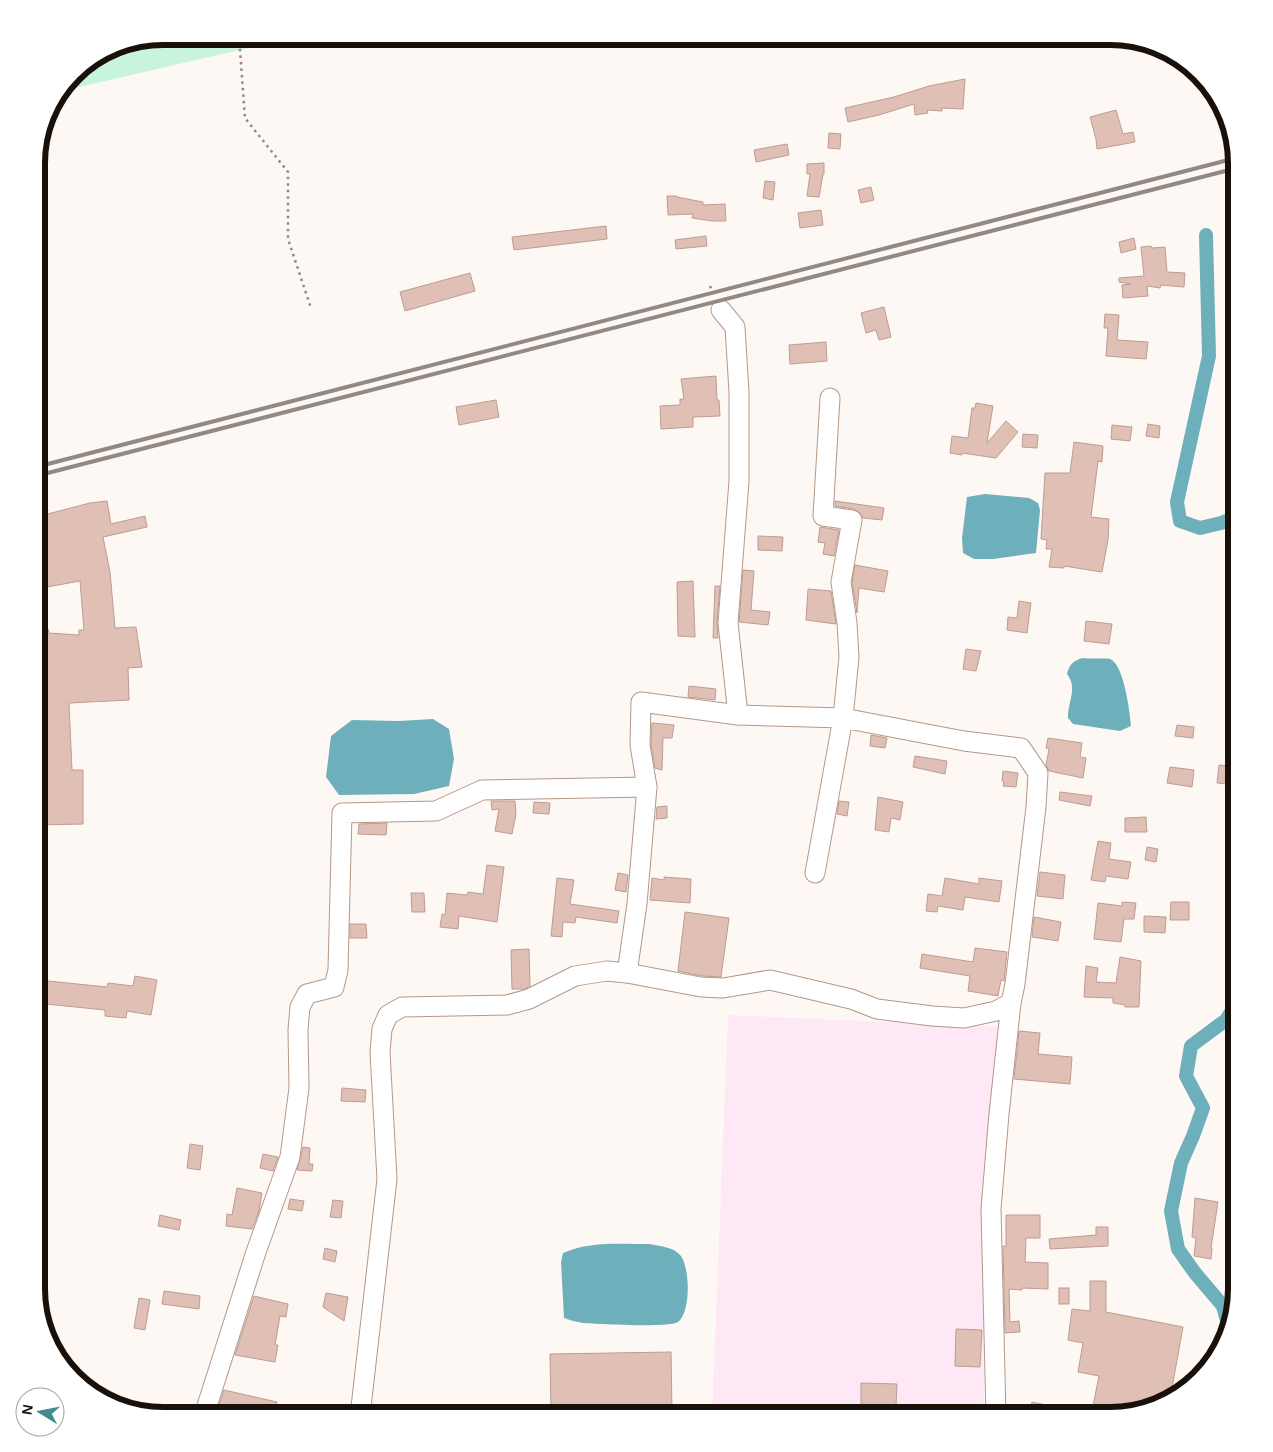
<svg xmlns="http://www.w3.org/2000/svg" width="1273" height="1452" viewBox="0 0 1273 1452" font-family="Arial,sans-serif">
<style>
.industrial{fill:#fee8f6}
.green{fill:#c8f4dc}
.water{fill:#6db0bb}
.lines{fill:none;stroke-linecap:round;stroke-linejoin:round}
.canal{stroke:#6db0bb;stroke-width:14}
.building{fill:#e0bfb5;stroke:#bd9c93}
.minor-casing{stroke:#b49888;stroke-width:21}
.path{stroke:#918985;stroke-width:2.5;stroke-dasharray:2.5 4;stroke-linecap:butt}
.minor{stroke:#fff;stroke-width:19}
.rail{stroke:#918984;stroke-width:4}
.rim{fill:none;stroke:#1a100a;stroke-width:6}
</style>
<rect width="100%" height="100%" fill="#fef8f4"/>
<!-- industrial -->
<polygon class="industrial" points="728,1015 997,1027 983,1416 712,1416"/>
<!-- green -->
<polygon class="green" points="163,36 300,36 62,91 79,68 115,46"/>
<!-- water -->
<g class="water">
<polygon points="985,494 1029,498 1038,503 1040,510 1036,553 993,559 974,559 963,553 962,538 967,497"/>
<path d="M1082,658C1088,659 1106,658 1110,659C1124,664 1130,713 1131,726L1120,731L1073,724L1068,718C1068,700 1078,689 1067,674C1069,665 1073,661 1082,658Z"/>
<polygon points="433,719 449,729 454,759 449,786 414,794 339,795 326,777 331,736 352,720 399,721"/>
<path d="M649,1244C660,1246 674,1247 681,1256C690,1269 691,1312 678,1322C671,1328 596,1324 583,1323C576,1322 570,1320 564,1318L561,1262L563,1253C589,1241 622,1244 649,1244Z"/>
</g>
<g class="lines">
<!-- canal -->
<g class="canal">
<polyline points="1206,235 1209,356 1177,502 1180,521 1200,528 1221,523 1237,517"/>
<polyline points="1228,1325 1223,1306 1195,1273 1178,1249 1171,1211 1181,1163 1193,1136 1203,1108 1186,1076 1191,1046 1226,1020 1237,1003"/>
</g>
</g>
<!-- building -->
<g class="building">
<polygon points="965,79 963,109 942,108 942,111 927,110 928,113 915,115 914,104 879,115 848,122 845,108 894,97 929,86"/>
<polygon points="1116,110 1123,134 1133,132 1135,142 1097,149 1096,139 1090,117"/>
<polygon points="829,133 841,134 840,149 828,148"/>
<polygon points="787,144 789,155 756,162 754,150"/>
<polygon points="824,163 824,174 823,174 819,197 807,196 810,174 807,174 807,164"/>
<polygon points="765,181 775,182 773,200 763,198"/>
<polygon points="871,187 874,200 861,203 858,190"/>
<polygon points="667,196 677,196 677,197 703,202 703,205 725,204 726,221 712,221 692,218 693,214 668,215"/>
<polygon points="821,210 823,225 800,228 798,213"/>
<polygon points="606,226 607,239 514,250 512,237"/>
<polygon points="706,236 707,246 676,249 675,240"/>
<polygon points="1134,238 1136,249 1121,253 1119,242"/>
<polygon points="1151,246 1152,248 1165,247 1167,272 1185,273 1184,287 1161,285 1160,288 1147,286 1148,296 1123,298 1122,285 1131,284 1119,282 1119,278 1144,276 1141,247"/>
<polygon points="470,273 475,291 405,311 400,292"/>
<polygon points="884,307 891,337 879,340 876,330 866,333 861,313"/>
<polygon points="1105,314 1119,315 1117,340 1148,342 1146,359 1106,356 1108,328 1104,328"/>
<polygon points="826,342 827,361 790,364 789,345"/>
<polygon points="716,376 717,400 719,400 720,416 693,417 693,427 661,429 660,406 680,405 680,399 684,399 681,379"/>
<polygon points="496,400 499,417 459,425 456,407"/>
<polygon points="976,403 993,406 987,443 1006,421 1018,432 996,458 962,453 962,455 950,453 952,436 968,438 972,408 975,408"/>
<polygon points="1148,424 1160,426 1159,438 1146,436"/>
<polygon points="1112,425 1132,427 1130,441 1111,439"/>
<polygon points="1023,434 1038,435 1037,448 1022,447"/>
<polygon points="1074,442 1103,446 1102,462 1098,461 1091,517 1109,519 1108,540 1102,572 1064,566 1064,568 1049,567 1052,549 1046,549 1047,540 1041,539 1045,473 1070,473"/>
<polygon points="107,501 111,524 145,516 147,527 103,537 110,572 115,628 136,627 142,667 128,668 129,700 69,703 72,770 83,770 83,824 36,825 36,629 49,630 48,633 79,635 79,630 84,630 80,581 36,589 36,517 90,503"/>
<polygon points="835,501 884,508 882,520 863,518 859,512 854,509 835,506"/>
<polygon points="820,527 839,530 834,556 823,554 825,543 818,542"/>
<polygon points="758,536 783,537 782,551 758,550"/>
<polygon points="855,565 888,571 884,592 859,588 857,613 852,582"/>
<polygon points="743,570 754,571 751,610 770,612 768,625 739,622"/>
<polygon points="693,581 695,637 678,636 677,582"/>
<polygon points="715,586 720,586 717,622 718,638 713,638"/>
<polygon points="808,589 831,591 836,624 806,620"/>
<polygon points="1019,601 1031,603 1027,633 1007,630 1008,617 1017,618"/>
<polygon points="1086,621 1112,624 1109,644 1084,641"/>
<polygon points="966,649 981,651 976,671 963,669"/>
<polygon points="689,686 716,689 715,700 688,697"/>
<polygon points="652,723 674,725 672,738 663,738 662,770 655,768 651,744"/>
<polygon points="1177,725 1194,727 1193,738 1175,736"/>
<polygon points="871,735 887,738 885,748 870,746"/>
<polygon points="1048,738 1082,743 1080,757 1086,758 1083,778 1049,771 1046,765 1049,749 1046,748"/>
<polygon points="915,756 947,761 945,774 913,767"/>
<polygon points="1219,765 1237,767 1237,785 1217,783"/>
<polygon points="1170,767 1194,770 1192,787 1167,783"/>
<polygon points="1003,771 1018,773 1016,787 1003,786 1004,782 1002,781"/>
<polygon points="1060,792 1092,796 1090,806 1059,800"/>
<polygon points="878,797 903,802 900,820 891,818 889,832 875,830"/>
<polygon points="491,801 515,801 516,814 512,834 495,831 499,809 492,810"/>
<polygon points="839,801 849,802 847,816 837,814"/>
<polygon points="534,802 550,803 549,814 533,813"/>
<polygon points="667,806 667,818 656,819 657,807"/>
<polygon points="1146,817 1147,832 1125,832 1125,818"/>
<polygon points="387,823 386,835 358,834 359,824"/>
<polygon points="1098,841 1111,843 1109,859 1131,862 1128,879 1106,876 1105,882 1091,880"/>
<polygon points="1147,847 1158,849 1156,862 1145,860"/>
<polygon points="487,865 504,867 497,922 459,916 458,929 440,927 442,914 445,915 447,893 467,895 468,892 483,894"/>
<polygon points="1040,872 1065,875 1063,899 1037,896"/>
<polygon points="618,873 628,875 626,892 615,890"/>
<polygon points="664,877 691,879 690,903 650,900 652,878 664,880"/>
<polygon points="557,878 574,880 570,904 619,911 617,923 576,917 575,923 563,922 562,937 551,936"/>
<polygon points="945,878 979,884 979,878 1002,881 999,902 965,897 963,910 938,906 937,912 926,911 928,894 942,896"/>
<polygon points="411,893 424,893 425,912 412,912"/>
<polygon points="1122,902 1136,903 1134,919 1124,919 1121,942 1094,939 1098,903 1122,906"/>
<polygon points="1171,902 1189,902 1189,920 1170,920"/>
<polygon points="685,912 729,918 721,977 702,976 678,971"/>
<polygon points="1144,916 1166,917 1165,933 1144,932"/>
<polygon points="1034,917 1061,922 1058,941 1032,937"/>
<polygon points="350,924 366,924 367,938 350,938"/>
<polygon points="975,948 1007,952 1004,981 1001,980 998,996 968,991 970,976 920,968 922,954 973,962"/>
<polygon points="529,949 530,986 525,989 512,989 511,950"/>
<polygon points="1120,957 1141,961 1139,1007 1125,1007 1125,1005 1113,1003 1113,998 1084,997 1086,966 1098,968 1096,982 1116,983"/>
<polygon points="135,976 157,980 151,1015 127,1011 126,1018 105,1016 105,1010 46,1004 48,981 107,987 108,983 133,986"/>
<polygon points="1019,1031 1040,1033 1038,1054 1072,1057 1070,1084 1014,1079"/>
<polygon points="342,1088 366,1090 365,1102 341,1101"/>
<polygon points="190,1144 203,1146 200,1170 187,1168"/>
<polygon points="303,1147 310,1148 309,1164 313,1164 312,1171 297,1170"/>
<polygon points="263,1154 278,1157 273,1171 260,1168"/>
<polygon points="237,1188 262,1193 259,1211 252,1229 226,1226 227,1214 232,1215"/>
<polygon points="1195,1198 1218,1202 1211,1248 1212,1248 1211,1259 1194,1256 1196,1238 1192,1237"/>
<polygon points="290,1199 304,1201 302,1211 288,1209"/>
<polygon points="333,1200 343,1201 341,1218 330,1217"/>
<polygon points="160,1215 181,1220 179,1230 158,1226"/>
<polygon points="1006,1215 1040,1215 1040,1238 1026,1238 1025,1262 1048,1263 1048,1289 1022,1288 1022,1290 1009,1289 1010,1322 1019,1321 1020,1332 1005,1333 1003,1246 1006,1246"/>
<polygon points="1096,1227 1108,1227 1108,1246 1050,1249 1049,1239 1096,1235"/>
<polygon points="325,1248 337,1251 335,1262 323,1259"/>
<polygon points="1090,1281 1106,1281 1106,1312 1183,1327 1170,1399 1151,1409 1110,1416 1091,1416 1099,1376 1078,1372 1083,1343 1068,1340 1072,1309 1090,1311"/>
<rect x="1059" y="1288" width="10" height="16"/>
<polygon points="164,1291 200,1296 199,1309 162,1304"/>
<polygon points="326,1293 348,1297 344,1321 323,1307"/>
<polygon points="254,1296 288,1304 286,1317 280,1316 275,1345 278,1345 275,1362 235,1355"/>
<polygon points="139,1298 150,1300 145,1330 134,1328"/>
<polygon points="956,1329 982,1330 980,1367 955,1366"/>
<polygon points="671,1352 672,1412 551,1414 550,1354"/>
<polygon points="861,1383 897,1384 896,1406 861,1404"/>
<polygon points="224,1390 277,1402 274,1416 266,1416 219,1405"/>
<polygon points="1032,1402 1074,1411 1073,1416 1029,1416"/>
</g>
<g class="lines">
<defs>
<g id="minor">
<polyline points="738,715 843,718 849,657 847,623 841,582 852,520 823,516 830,398"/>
<polyline points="627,973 637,904 647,787"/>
<polyline points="207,1406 256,1252 290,1157 299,1088 298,1030 300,1007 307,994 334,987 338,970 342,813 436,811 482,790 647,787 640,745 641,702 738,715 728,623 739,481 739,392 735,327 721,310"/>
<polyline points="360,1416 387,1179 380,1052 382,1029 388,1015 402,1007 507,1005 529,999 575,976 607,971 627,973 701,987 723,988 770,980 851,999 877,1009 932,1016 964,1018 996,1011 1011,1003 1015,984 1036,807 1038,773 1021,748 964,741 843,718 815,873"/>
<polyline points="996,1416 991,1209 999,1114 1011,1003"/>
</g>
</defs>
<!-- minor casing -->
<use href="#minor" class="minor-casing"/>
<!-- path -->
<g class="path">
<polyline points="239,36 245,118 288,172 288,239 311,308"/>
<polyline points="710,286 714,296"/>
</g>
<!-- minor -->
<use href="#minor" class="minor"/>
<!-- rail -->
<g class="rail">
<polyline points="36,467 1236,158"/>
<polyline points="36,476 1237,168"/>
</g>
</g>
<!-- crop -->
<path d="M0 0H1273V1452H0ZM163 45H1110A118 118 0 0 1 1228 163V1289A118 118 0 0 1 1110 1407H163A118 118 0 0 1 45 1289V163A118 118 0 0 1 163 45Z" fill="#fff" fill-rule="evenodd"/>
<path class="rim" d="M163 45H1110A118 118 0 0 1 1228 163V1289A118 118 0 0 1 1110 1407H163A118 118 0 0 1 45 1289V163A118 118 0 0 1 163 45Z"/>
<!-- north arrow -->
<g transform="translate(40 1412) rotate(280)"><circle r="24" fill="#ffffff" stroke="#a39f9d"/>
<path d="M0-4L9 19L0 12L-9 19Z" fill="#438a93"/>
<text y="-8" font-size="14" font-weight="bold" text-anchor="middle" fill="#1a100a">N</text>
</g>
</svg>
